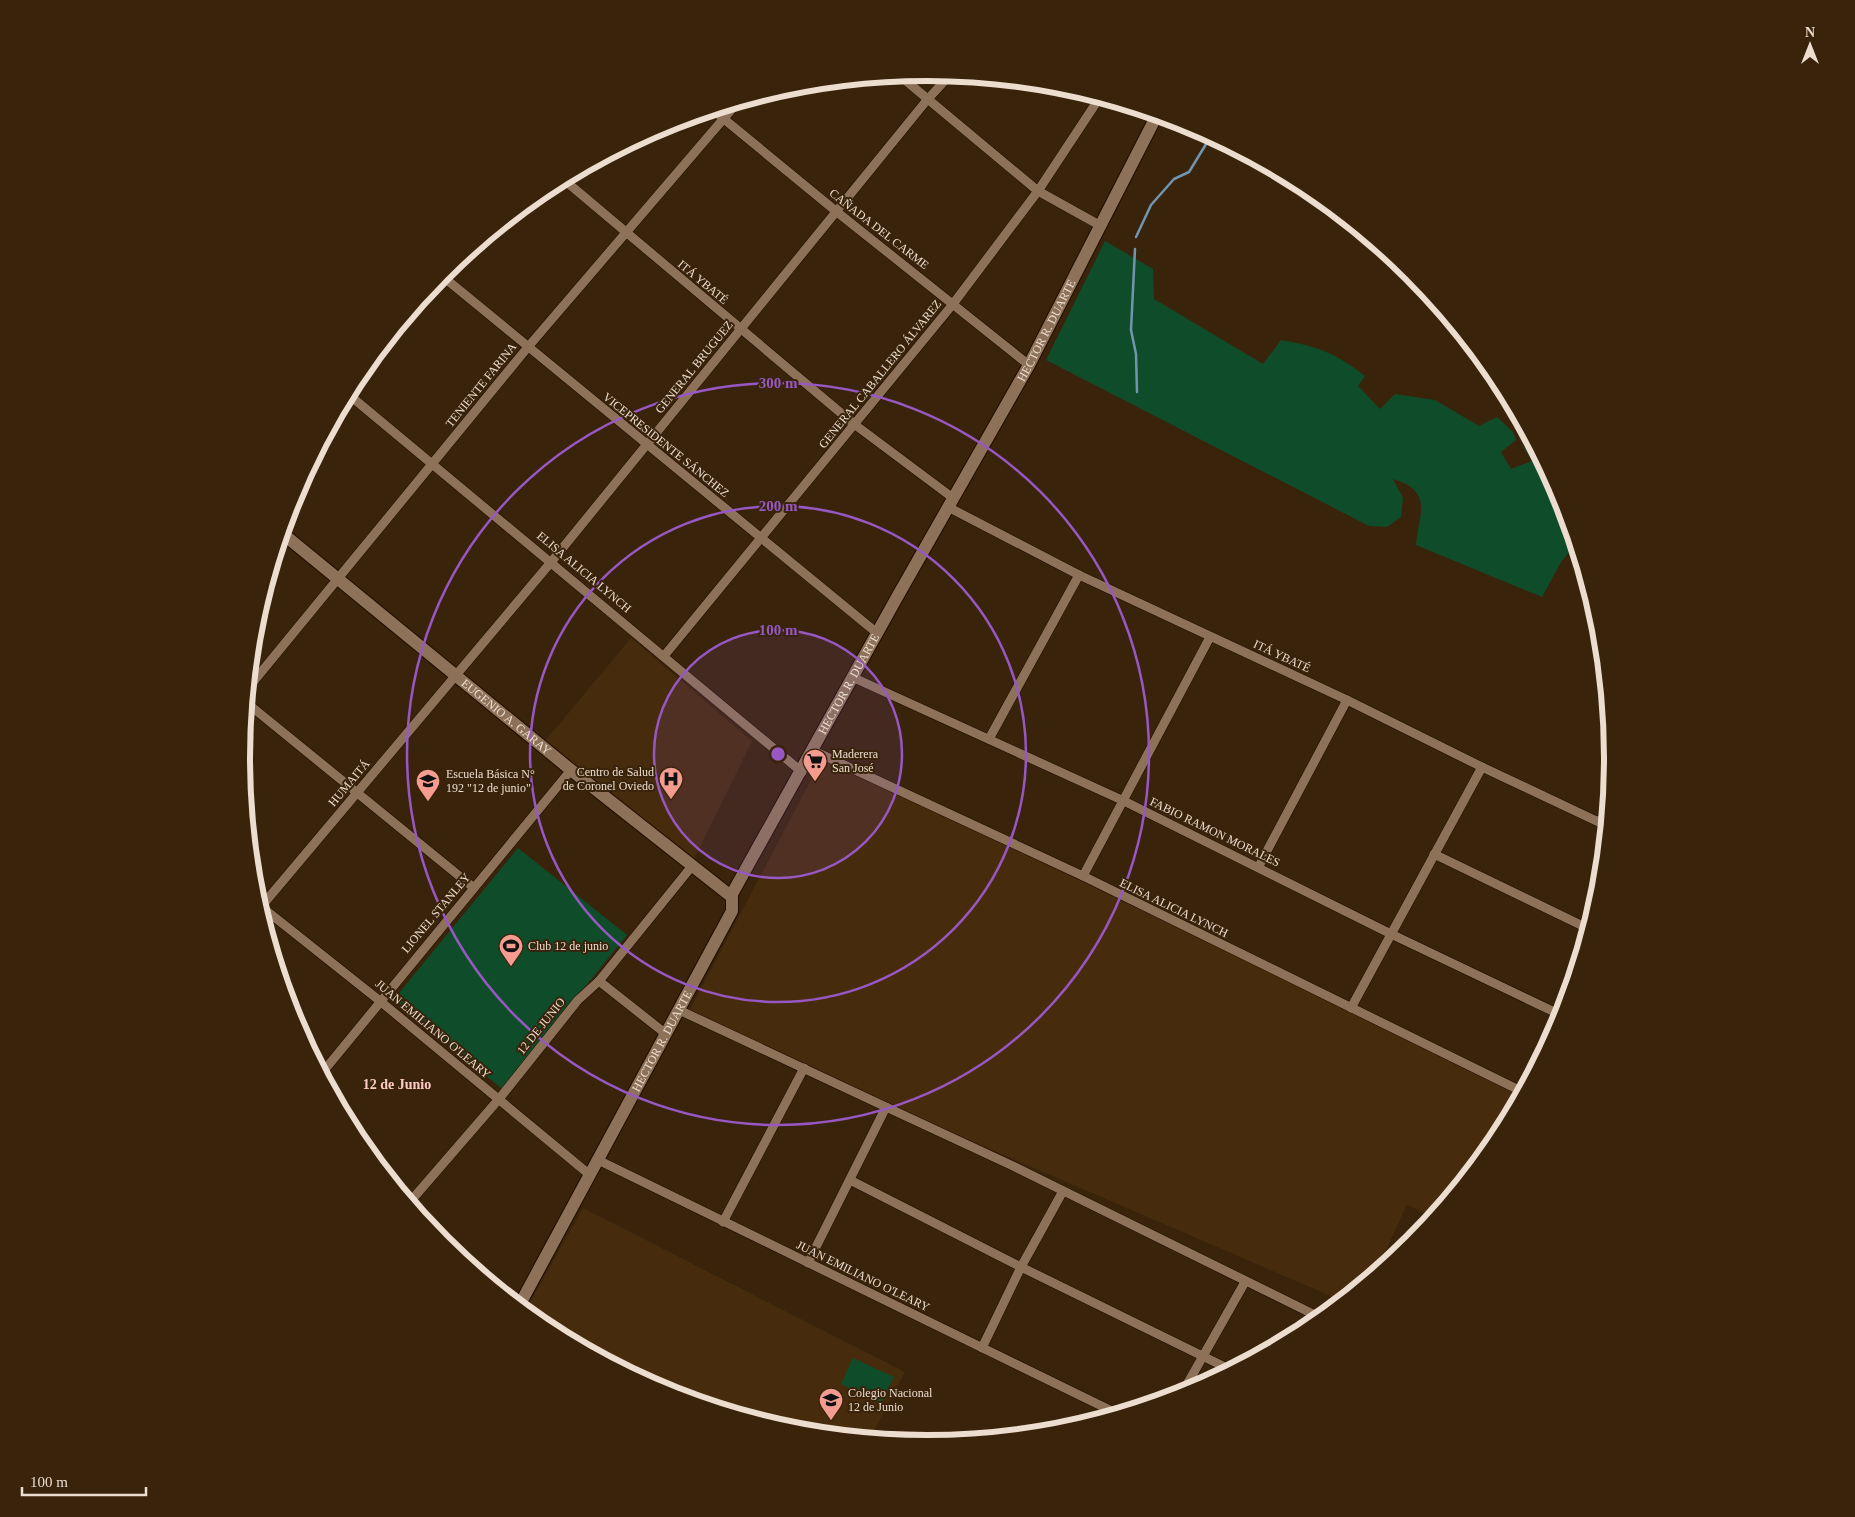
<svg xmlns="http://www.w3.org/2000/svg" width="1855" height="1517" viewBox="0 0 1855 1517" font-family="Georgia,serif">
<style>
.built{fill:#462b0c}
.green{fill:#0f4d2a}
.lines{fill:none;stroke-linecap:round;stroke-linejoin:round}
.stream{stroke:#7195af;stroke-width:2.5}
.street-casing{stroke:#200b00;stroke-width:10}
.secondary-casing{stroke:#200b00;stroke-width:14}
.street{stroke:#8d7259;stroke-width:9}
.secondary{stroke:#8d7259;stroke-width:12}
.ring{fill:none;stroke:#9758c3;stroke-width:2.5}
.labels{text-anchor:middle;stroke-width:4;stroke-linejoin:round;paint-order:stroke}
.street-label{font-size:12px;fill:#ecddcf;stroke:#39230b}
.poi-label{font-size:12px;fill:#ecddcf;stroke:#39230b;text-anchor:start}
.neighbourhood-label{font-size:14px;font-weight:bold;fill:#fecbc4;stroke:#39230b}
.rim{fill:none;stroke:#ecddcf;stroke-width:6}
.centre{fill:#9758c3;stroke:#39230b;stroke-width:2.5}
.ring-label{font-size:15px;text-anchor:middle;font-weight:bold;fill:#9758c3;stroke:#39230b;stroke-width:4;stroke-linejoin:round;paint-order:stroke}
</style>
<rect width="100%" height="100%" fill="#39230b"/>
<!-- built -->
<g class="built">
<polygon points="631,638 752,741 694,859 545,741"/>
<polygon points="822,759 1524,1090 1498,1140 1434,1217 1407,1205 1375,1274 1342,1301 851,1089 689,1011"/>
<polygon points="583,1208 905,1372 870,1439 793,1431 706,1405 543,1326 525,1311"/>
</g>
<!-- green -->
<g class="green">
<path d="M1105,241L1153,269L1154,299L1263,364L1281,340C1319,347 1334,352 1365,376L1358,386L1380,409L1395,394L1435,400L1479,426L1497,417L1513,432L1516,440L1501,452L1511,469L1532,461L1524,448L1531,439L1561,496L1576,544L1561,562L1542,597L1416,545C1419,512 1434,492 1393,479L1403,498L1401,517L1387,527L1369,526L1046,360Z"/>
<polygon points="518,848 627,935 502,1089 394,999"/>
<polygon points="853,1358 894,1377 881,1403 841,1384"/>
</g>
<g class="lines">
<!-- stream -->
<g class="stream">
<polyline points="1136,237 1151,205 1174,179 1189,172 1211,136"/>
<polyline points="1135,249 1131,330 1136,354 1137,392"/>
</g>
<defs>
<g id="street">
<polyline points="899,75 1038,191 1101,226"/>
<polyline points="713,110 837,212 1029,365"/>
<polyline points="563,179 854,424 953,498"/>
<polyline points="441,275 877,633"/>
<polyline points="348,394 802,772"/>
<polyline points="948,507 1079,575 1347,700 1482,767 1607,826"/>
<polyline points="664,656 953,304 1038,191 1100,97"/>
<polyline points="852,677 1124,801 1391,934 1563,1016"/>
<polyline points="249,687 528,347 737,103"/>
<polyline points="247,703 474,888"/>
<polyline points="989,739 1079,575"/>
<polyline points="812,750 1083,876 1523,1092"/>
<polyline points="1598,821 1608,816"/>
<polyline points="1434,854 1589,929"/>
<polyline points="1259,866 1347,700"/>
<polyline points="1083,876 1210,637"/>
<polyline points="258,904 380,1001 590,1175"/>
<polyline points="260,908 552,561 927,100 950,75"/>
<polyline points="599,981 666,1034"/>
<polyline points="1351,1008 1482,767"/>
<polyline points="679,1010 886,1107 808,1263"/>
<polyline points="322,1073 571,770"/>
<polyline points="886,1107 1013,1166 1321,1318"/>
<polyline points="598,1160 1118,1414"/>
<polyline points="850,1180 1021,1267 1231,1370"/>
<polyline points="409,1203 499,1099 578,1000 599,981 692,866"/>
<polyline points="723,1222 804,1068"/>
<polyline points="982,1348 1021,1267 1063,1191"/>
<polyline points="1181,1395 1245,1282"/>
</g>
<g id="secondary">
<path id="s1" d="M282,533L571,770L732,897"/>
<path id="s2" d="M519,1306L732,911V894L896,599L1029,365L1157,115"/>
</g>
</defs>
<!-- street casing -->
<use href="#street" class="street-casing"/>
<!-- secondary casing -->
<use href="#secondary" class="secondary-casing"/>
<!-- street -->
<use href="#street" class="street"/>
<!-- secondary -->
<use href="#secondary" class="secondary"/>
</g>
<!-- distance rings -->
<circle cx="778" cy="754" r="124" fill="#9758c3" fill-opacity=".12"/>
<g class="ring">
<circle cx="778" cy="754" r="124"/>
<circle cx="778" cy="754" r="248"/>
<circle cx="778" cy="754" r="371"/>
</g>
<!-- icons -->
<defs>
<symbol id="supermarket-pin" viewBox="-11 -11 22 30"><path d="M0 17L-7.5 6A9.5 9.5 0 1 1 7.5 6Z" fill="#f59c91" stroke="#39230b"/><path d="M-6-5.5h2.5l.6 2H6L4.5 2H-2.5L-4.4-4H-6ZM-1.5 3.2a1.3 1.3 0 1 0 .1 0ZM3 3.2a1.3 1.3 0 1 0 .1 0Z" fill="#111"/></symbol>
<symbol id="hospital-pin" viewBox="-11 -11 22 30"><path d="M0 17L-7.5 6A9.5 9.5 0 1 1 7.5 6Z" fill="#f59c91" stroke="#39230b"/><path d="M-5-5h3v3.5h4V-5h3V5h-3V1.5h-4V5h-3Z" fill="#111"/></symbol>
<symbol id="school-pin" viewBox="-11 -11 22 30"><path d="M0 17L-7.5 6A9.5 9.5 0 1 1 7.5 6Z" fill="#f59c91" stroke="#39230b"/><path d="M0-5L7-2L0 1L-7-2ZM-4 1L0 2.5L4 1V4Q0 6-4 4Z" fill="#111"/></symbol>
<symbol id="stadium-pin" viewBox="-11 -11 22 30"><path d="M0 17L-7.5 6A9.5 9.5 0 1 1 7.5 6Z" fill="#f59c91" stroke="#39230b"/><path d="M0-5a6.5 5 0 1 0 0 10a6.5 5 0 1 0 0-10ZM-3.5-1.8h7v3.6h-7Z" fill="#111"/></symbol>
</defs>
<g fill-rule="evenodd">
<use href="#supermarket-pin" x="801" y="747" width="28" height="38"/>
<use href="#hospital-pin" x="657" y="765" width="28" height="38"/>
<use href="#school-pin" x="414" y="767" width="28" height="38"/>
<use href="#stadium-pin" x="497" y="932" width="28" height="38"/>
<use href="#school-pin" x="817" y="1386" width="28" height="38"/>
</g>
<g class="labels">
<!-- street labels -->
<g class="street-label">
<text transform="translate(879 229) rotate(38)" y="4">CAÑADA DEL CARME</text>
<text transform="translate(703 282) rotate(40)" y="4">ITÁ YBATÉ</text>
<text dy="4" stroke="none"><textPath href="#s2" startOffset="1111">HECTOR R. DUARTE</textPath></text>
<text transform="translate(694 367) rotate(-51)" y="4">GENERAL BRUGUEZ</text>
<text transform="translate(880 374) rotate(-51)" y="4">GENERAL CABALLERO ÁLVAREZ</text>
<text transform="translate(481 385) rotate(-51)" y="4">TENIENTE FARINA</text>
<text transform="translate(666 445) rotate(39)" y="4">VICEPRESIDENTE SÁNCHEZ</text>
<text transform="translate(584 572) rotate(40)" y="4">ELISA ALICIA LYNCH</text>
<text transform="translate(1282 656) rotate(25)" y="4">ITÁ YBATÉ</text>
<text dy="4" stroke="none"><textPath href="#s2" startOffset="706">HECTOR R. DUARTE</textPath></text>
<text dy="4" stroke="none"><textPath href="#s1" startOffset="290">EUGENIO A. GARAY</textPath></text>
<text transform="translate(349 783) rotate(-50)" y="4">HUMAITÁ</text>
<text transform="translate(1215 832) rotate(26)" y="4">FABIO RAMON MORALES</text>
<text transform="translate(1174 908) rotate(26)" y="4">ELISA ALICIA LYNCH</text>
<text transform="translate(436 913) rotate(-50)" y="4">LIONEL STANLEY</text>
<text transform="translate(541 1026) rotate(-51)" y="4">12 DE JUNIO</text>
<text transform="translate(433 1029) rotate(40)" y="4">JUAN EMILIANO O'LEARY</text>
<text dy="4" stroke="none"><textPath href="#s2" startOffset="301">HECTOR R. DUARTE</textPath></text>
<text transform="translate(863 1276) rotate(26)" y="4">JUAN EMILIANO O'LEARY</text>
</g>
<!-- poi labels -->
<g class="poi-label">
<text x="832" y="758">Maderera<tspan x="832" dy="14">San José</tspan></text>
<text x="654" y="776" text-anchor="end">Centro de Salud<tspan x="654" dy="14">de Coronel Oviedo</tspan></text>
<text x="446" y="778">Escuela Básica N°<tspan x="446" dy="14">192 "12 de junio"</tspan></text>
<text x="528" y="950">Club 12 de junio</text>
<text x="848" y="1397">Colegio Nacional<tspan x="848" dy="14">12 de Junio</tspan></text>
</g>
<!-- neighbourhood labels -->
<g class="neighbourhood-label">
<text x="397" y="1089">12 de Junio</text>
</g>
</g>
<!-- crop -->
<path d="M0 0H1855V1517H0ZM250 758a677 677 0 1 1 1354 0a677 677 0 1 1-1354 0Z" fill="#39230b" fill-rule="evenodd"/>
<path class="rim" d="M250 758a677 677 0 1 1 1354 0a677 677 0 1 1-1354 0Z"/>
<circle cx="778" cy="754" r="8" class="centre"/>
<g class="ring-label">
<text x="778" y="388">300 m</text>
<text x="778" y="511">200 m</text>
<text x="778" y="635">100 m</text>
</g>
<!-- north arrow -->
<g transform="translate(1810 45)" stroke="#39230b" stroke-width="4" paint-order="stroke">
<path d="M0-4L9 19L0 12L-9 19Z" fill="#ecddcf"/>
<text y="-8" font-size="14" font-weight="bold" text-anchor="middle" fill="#ecddcf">N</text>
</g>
<!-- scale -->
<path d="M22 1487v8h124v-8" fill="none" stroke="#ecddcf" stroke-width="2.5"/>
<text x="30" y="1487" font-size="15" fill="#ecddcf" stroke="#39230b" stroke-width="4" paint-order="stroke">100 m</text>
</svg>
